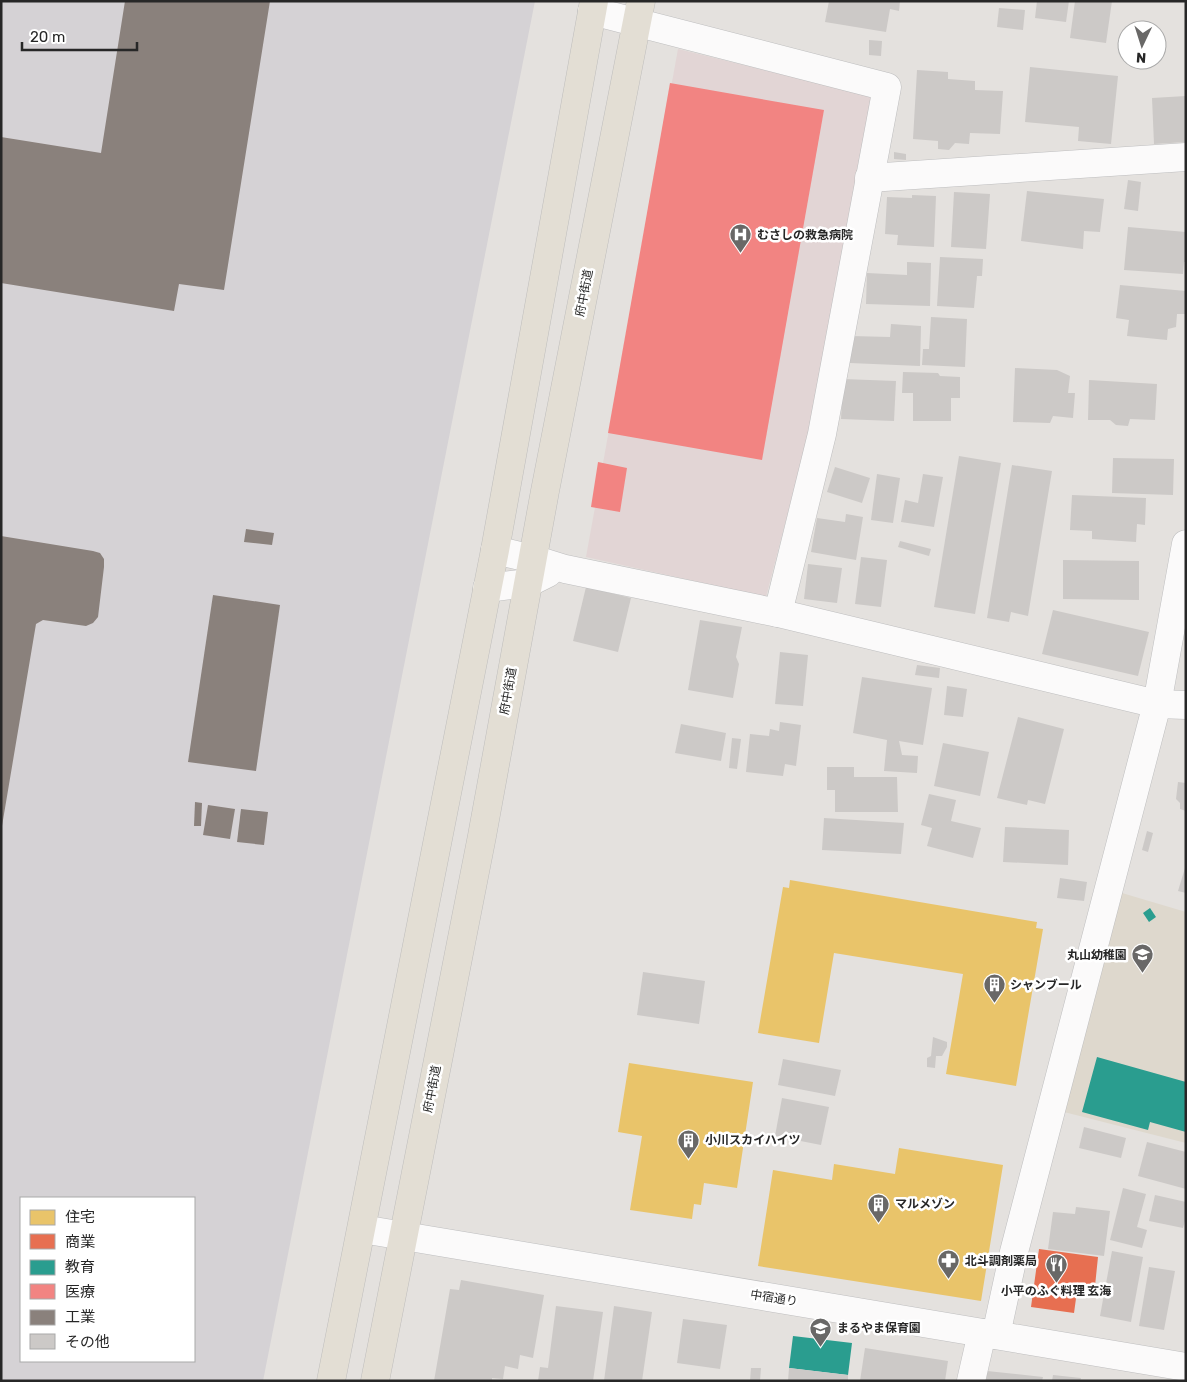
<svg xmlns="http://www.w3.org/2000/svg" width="1187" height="1382" viewBox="0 0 1187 1382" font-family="Rubik,'Noto Sans JP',sans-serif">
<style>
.industrial{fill:#d5d2d5;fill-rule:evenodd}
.education{fill:#ded8cd}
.medical{fill:#e2d5d5}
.homes{fill:#e9c46a}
.shops{fill:#e76f51}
.schools{fill:#2a9d8f}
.health{fill:#f28482}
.industry{fill:#8a817c}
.building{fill:#ccc9c7}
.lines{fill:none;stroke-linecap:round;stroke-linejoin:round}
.minor-casing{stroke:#bebebf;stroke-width:29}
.major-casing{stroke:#bebdbc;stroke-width:29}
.minor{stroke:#fbfafa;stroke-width:28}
.major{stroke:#e3ded4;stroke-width:28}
.labels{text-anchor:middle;stroke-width:5;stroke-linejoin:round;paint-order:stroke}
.poi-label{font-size:12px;font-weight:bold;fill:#272727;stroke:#fff;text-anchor:start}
.street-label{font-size:12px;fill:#272727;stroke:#fff}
</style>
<rect width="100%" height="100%" fill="#e4e1de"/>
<!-- industrial -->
<path class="industrial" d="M1,1H535L263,1381H1ZM21,1198H194V1361H21Z"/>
<!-- education -->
<polygon class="education" points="1122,893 1186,912 1186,1143 1064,1112"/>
<!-- medical -->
<polygon class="medical" points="678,49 871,96 814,412 766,597 586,557"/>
<!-- homes -->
<g class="homes">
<polygon points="790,880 1037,922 1036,928 1043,929 1016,1086 946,1074 963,974 834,953 819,1043 758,1033 783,887 789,888"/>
<polygon points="629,1063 753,1082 737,1188 704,1183 701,1205 694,1204 692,1219 630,1210 642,1136 618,1132"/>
<polygon points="899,1148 1003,1165 981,1301 758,1266 773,1170 832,1180 834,1164 895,1174"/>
</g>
<!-- shops -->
<polygon class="shops" points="1039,1249 1098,1257 1095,1286 1078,1284 1074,1313 1031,1307"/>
<!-- schools -->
<g class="schools">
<polygon points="1150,908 1156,917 1149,922 1143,913"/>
<polygon points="1097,1057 1186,1082 1186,1132 1150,1122 1148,1130 1082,1112"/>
<polygon points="793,1336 852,1343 848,1375 789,1368"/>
</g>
<!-- health -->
<g class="health">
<polygon points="670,83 824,110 762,460 608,433"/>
<polygon points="598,462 627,468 620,512 591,507"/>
</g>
<!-- industry -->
<g class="industry">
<polygon points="125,1 270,1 224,290 179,284 174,311 1,283 1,137 101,153"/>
<polygon points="246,529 274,533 272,545 244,542"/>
<polygon points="1,536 93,551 100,553 104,559 104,567 98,617 93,623 86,626 43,620 36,624 2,826"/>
<polygon points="213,595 280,605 256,771 188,762"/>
<polygon points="195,802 202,803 201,826 194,826"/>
<polygon points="208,805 235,809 230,839 203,835"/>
<polygon points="241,809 268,812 264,845 237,842"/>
</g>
<!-- building -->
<g class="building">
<polygon points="829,1 900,1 899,11 890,9 886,32 825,22"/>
<polygon points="1037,1 1069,1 1066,22 1035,18"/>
<polygon points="1075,1 1112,1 1106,43 1070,38"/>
<polygon points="999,8 1025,10 1023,30 997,27"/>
<polygon points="869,40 882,41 881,56 869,55"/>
<polygon points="1030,67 1118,76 1111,144 1078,141 1079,127 1025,122"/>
<polygon points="917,70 948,72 948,79 975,81 975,90 1003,91 1000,134 970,133 969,144 955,143 949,150 938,149 938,141 913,139"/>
<polygon points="1186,96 1186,142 1154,144 1152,98"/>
<polygon points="894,152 906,154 906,160 894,159"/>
<polygon points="1128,180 1141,182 1138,211 1124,209"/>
<polygon points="1027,191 1104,199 1100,232 1084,231 1083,249 1021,241"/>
<polygon points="954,192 990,194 986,249 951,247"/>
<polygon points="912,195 936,196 934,247 897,245 898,235 885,234 887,197 912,198"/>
<polygon points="1128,227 1186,232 1186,262 1184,262 1183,274 1124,270"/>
<polygon points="940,257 983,259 982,276 977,276 974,308 937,306"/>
<polygon points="907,262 931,263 930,306 866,304 867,273 907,275"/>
<polygon points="1120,285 1186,291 1186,314 1177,314 1176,327 1168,329 1167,340 1127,336 1129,320 1116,318"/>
<polygon points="931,317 967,319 965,367 922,365 923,349 929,349"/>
<polygon points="891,324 921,326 920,366 850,363 851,336 890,337"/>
<polygon points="1015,368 1057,370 1070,376 1068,393 1075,393 1073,418 1053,416 1050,423 1013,422"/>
<polygon points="903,372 938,373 940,376 960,377 960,398 951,398 951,421 913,421 913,393 902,393"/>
<polygon points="843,379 896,381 894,421 841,419"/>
<polygon points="1089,380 1157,384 1155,420 1130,419 1128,426 1116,425 1110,420 1088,420"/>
<polygon points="959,456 1001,463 975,614 934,607"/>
<polygon points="1113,458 1174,459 1173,495 1112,493"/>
<polygon points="1012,465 1052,471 1028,616 1011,612 1009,622 987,618"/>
<polygon points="835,467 870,478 862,503 827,492"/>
<polygon points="877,474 900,478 893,523 871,520"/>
<polygon points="923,474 943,477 934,527 901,522 905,500 918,503"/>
<polygon points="1072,495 1146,498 1145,525 1137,524 1136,542 1092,539 1092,531 1070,530"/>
<polygon points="846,514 863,517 856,560 811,552 817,518 845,522"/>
<polygon points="900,541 931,549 929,556 898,547"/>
<polygon points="861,557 887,560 881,607 855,604"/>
<polygon points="1063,560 1139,561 1139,600 1063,599"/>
<polygon points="808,564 842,568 837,603 804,599"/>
<polygon points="586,587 631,598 618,652 573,641"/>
<polygon points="1053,610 1149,632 1138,676 1042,654"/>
<polygon points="700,620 742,627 736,657 739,664 733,698 688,690"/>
<polygon points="780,652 808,655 803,706 775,704"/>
<polygon points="917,665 940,668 939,678 915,675"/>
<polygon points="862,677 932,688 923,745 899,741 902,755 918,756 917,773 884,771 887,740 853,733"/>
<polygon points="947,686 967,689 963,717 944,715"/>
<polygon points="1018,717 1064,729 1045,804 1028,800 1027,805 997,798"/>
<polygon points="780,722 801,725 796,766 785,764 783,776 746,772 750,734 769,736 770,729 779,731"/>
<polygon points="681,724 726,733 721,761 675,753"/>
<polygon points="732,738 741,739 737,769 729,768"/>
<polygon points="943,743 989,752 980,796 934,786"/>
<polygon points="827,767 854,767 854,777 897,777 898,812 835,812 835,790 827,790"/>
<polygon points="1178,782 1186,783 1186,811 1180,809 1180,803 1176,799"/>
<polygon points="929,794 956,800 951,821 981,828 973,858 927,846 932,828 921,825"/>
<polygon points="824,818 904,823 901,854 822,850"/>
<polygon points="1005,827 1069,830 1068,865 1003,862"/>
<polygon points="1147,831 1153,833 1148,852 1142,850"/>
<polygon points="1185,868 1186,868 1186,893 1178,891"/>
<polygon points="1060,878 1087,882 1084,901 1057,898"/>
<polygon points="643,972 705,981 699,1024 637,1015"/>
<polygon points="933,1037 947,1042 947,1047 942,1056 936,1056 935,1068 927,1067 927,1058 931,1056"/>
<polygon points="783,1059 841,1070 835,1096 778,1085"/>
<polygon points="782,1098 829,1107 821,1145 775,1136"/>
<polygon points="1084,1127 1126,1138 1121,1158 1079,1148"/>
<polygon points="1147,1142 1186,1152 1186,1189 1138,1176"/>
<polygon points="1123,1188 1146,1194 1137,1227 1147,1230 1142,1248 1110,1240"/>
<polygon points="1155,1195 1186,1202 1186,1217 1183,1228 1149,1221"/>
<polygon points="1076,1207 1110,1211 1104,1256 1048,1249 1053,1212 1075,1214"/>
<polygon points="1112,1251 1143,1257 1131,1322 1100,1316"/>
<polygon points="1149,1267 1175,1271 1164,1330 1139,1326"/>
<polygon points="461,1280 544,1295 533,1358 520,1355 518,1369 505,1366 503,1379 492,1378 492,1381 434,1381 450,1289 459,1290"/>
<polygon points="556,1306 603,1312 593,1381 538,1381 540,1367 548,1368"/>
<polygon points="614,1306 652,1312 642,1381 604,1381"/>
<polygon points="683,1319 727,1325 720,1369 677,1363"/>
<polygon points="865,1348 948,1361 945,1381 860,1381"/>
<polygon points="751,1368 761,1368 760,1381 750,1381"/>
<polygon points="789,1368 848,1375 848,1381 788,1381"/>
<polygon points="987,1371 1043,1377 1042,1381 986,1381"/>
<polygon points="1053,1375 1081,1378 1080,1381 1052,1381"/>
</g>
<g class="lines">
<defs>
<g id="minor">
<polyline points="592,11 887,87 822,434 778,613"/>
<polyline points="869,178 1186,157"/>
<polyline points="495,550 533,559 565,569 778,613 1157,704 1186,705"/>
<polyline points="487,588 528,583 548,573"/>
<polyline points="362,1229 1186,1367"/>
<polyline points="996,1335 1014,1252 1157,704 1186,544"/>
<polyline points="971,1381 982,1333"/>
</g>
<g id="major">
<polyline points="331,1381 495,550 594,1"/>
<polyline points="375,1381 482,836 545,491 641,1"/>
</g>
</defs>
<!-- minor casing -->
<use href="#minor" class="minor-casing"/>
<!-- major casing -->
<use href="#major" class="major-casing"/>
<!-- minor -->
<use href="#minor" class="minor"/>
<!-- major -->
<use href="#major" class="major"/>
</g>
<!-- icons -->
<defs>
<symbol id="hospital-pin" viewBox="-11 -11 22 30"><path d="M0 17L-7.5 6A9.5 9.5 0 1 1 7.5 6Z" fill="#696867" stroke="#fff"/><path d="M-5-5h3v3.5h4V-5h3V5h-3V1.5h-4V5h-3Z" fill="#fff"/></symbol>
<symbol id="school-pin" viewBox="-11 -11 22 30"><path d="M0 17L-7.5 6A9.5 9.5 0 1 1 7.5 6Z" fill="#696867" stroke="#fff"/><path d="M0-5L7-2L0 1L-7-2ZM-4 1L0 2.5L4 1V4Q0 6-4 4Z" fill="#fff"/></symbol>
<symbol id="building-pin" viewBox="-11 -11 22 30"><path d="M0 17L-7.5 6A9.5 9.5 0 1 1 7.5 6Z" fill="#696867" stroke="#fff"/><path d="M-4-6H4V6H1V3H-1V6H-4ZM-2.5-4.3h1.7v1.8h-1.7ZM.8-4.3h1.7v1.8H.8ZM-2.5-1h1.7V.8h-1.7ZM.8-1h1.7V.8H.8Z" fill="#fff"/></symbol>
<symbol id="pharmacy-pin" viewBox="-11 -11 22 30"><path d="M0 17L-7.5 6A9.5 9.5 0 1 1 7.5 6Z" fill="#696867" stroke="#fff"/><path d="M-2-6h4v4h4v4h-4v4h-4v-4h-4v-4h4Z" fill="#fff"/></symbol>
<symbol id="restaurant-pin" viewBox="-11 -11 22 30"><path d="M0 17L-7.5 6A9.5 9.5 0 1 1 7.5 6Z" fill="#696867" stroke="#fff"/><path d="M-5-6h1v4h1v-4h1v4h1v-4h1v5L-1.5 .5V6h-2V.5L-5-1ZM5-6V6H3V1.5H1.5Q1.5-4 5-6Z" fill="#fff"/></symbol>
</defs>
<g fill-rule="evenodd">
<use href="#hospital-pin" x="728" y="222" width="25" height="34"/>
<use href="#school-pin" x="1130" y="942" width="25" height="34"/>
<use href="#building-pin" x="982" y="972" width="25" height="34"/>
<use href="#building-pin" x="676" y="1128" width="25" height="34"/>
<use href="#building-pin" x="866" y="1192" width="25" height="34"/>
<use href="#pharmacy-pin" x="936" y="1248" width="25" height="34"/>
<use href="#restaurant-pin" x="1044" y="1252" width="25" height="34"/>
<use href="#school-pin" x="808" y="1316" width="25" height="34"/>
</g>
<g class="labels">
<!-- poi labels -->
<g class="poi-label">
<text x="757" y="239">むさしの救急病院</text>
<text x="1127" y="959" text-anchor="end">丸山幼稚園</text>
<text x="1010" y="989">シャンブール</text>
<text x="705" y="1144">小川スカイハイツ</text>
<text x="895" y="1208">マルメゾン</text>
<text x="965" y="1265">北斗調剤薬局</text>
<text x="1056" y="1295" text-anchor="middle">小平のふぐ料理 玄海</text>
<text x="837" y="1332">まるやま保育園</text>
</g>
<!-- street labels -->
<g class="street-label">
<text transform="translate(584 293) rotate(-79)" y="4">府中街道</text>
<text transform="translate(508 691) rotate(-80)" y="4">府中街道</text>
<text transform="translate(432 1089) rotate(-79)" y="4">府中街道</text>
<text transform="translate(774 1298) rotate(9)" y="4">中宿通り</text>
</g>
</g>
<!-- border -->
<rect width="1187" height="1382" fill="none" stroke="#272727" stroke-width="5"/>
<!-- legend -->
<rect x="20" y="1197" width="175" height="165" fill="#ffffff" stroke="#a9a9a9"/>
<rect x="30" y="1210" width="25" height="15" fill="#e9c46a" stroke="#a9a9a9"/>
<text x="65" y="1222" font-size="15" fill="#272727">住宅</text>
<rect x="30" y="1234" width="25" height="15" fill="#e76f51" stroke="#a9a9a9"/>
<text x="65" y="1247" font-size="15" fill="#272727">商業</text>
<rect x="30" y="1260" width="25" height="15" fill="#2a9d8f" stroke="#a9a9a9"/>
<text x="65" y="1272" font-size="15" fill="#272727">教育</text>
<rect x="30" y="1284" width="25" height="15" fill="#f28482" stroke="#a9a9a9"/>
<text x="65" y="1297" font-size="15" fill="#272727">医療</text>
<rect x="30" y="1310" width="25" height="15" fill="#8a817c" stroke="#a9a9a9"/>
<text x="65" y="1322" font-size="15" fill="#272727">工業</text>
<rect x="30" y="1334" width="25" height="15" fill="#ccc9c7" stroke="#a9a9a9"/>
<text x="65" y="1347" font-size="15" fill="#272727">その他</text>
<!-- north arrow -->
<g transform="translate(1142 45) rotate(184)"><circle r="24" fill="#ffffff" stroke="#a9a9a9"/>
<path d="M0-4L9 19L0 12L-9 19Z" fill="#696867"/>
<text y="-8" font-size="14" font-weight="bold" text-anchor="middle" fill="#272727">N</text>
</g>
<!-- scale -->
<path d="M22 42v8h115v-8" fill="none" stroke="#272727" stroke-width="2.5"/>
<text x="30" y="42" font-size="15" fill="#272727" stroke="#ffffff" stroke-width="4" paint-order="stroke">20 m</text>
</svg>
